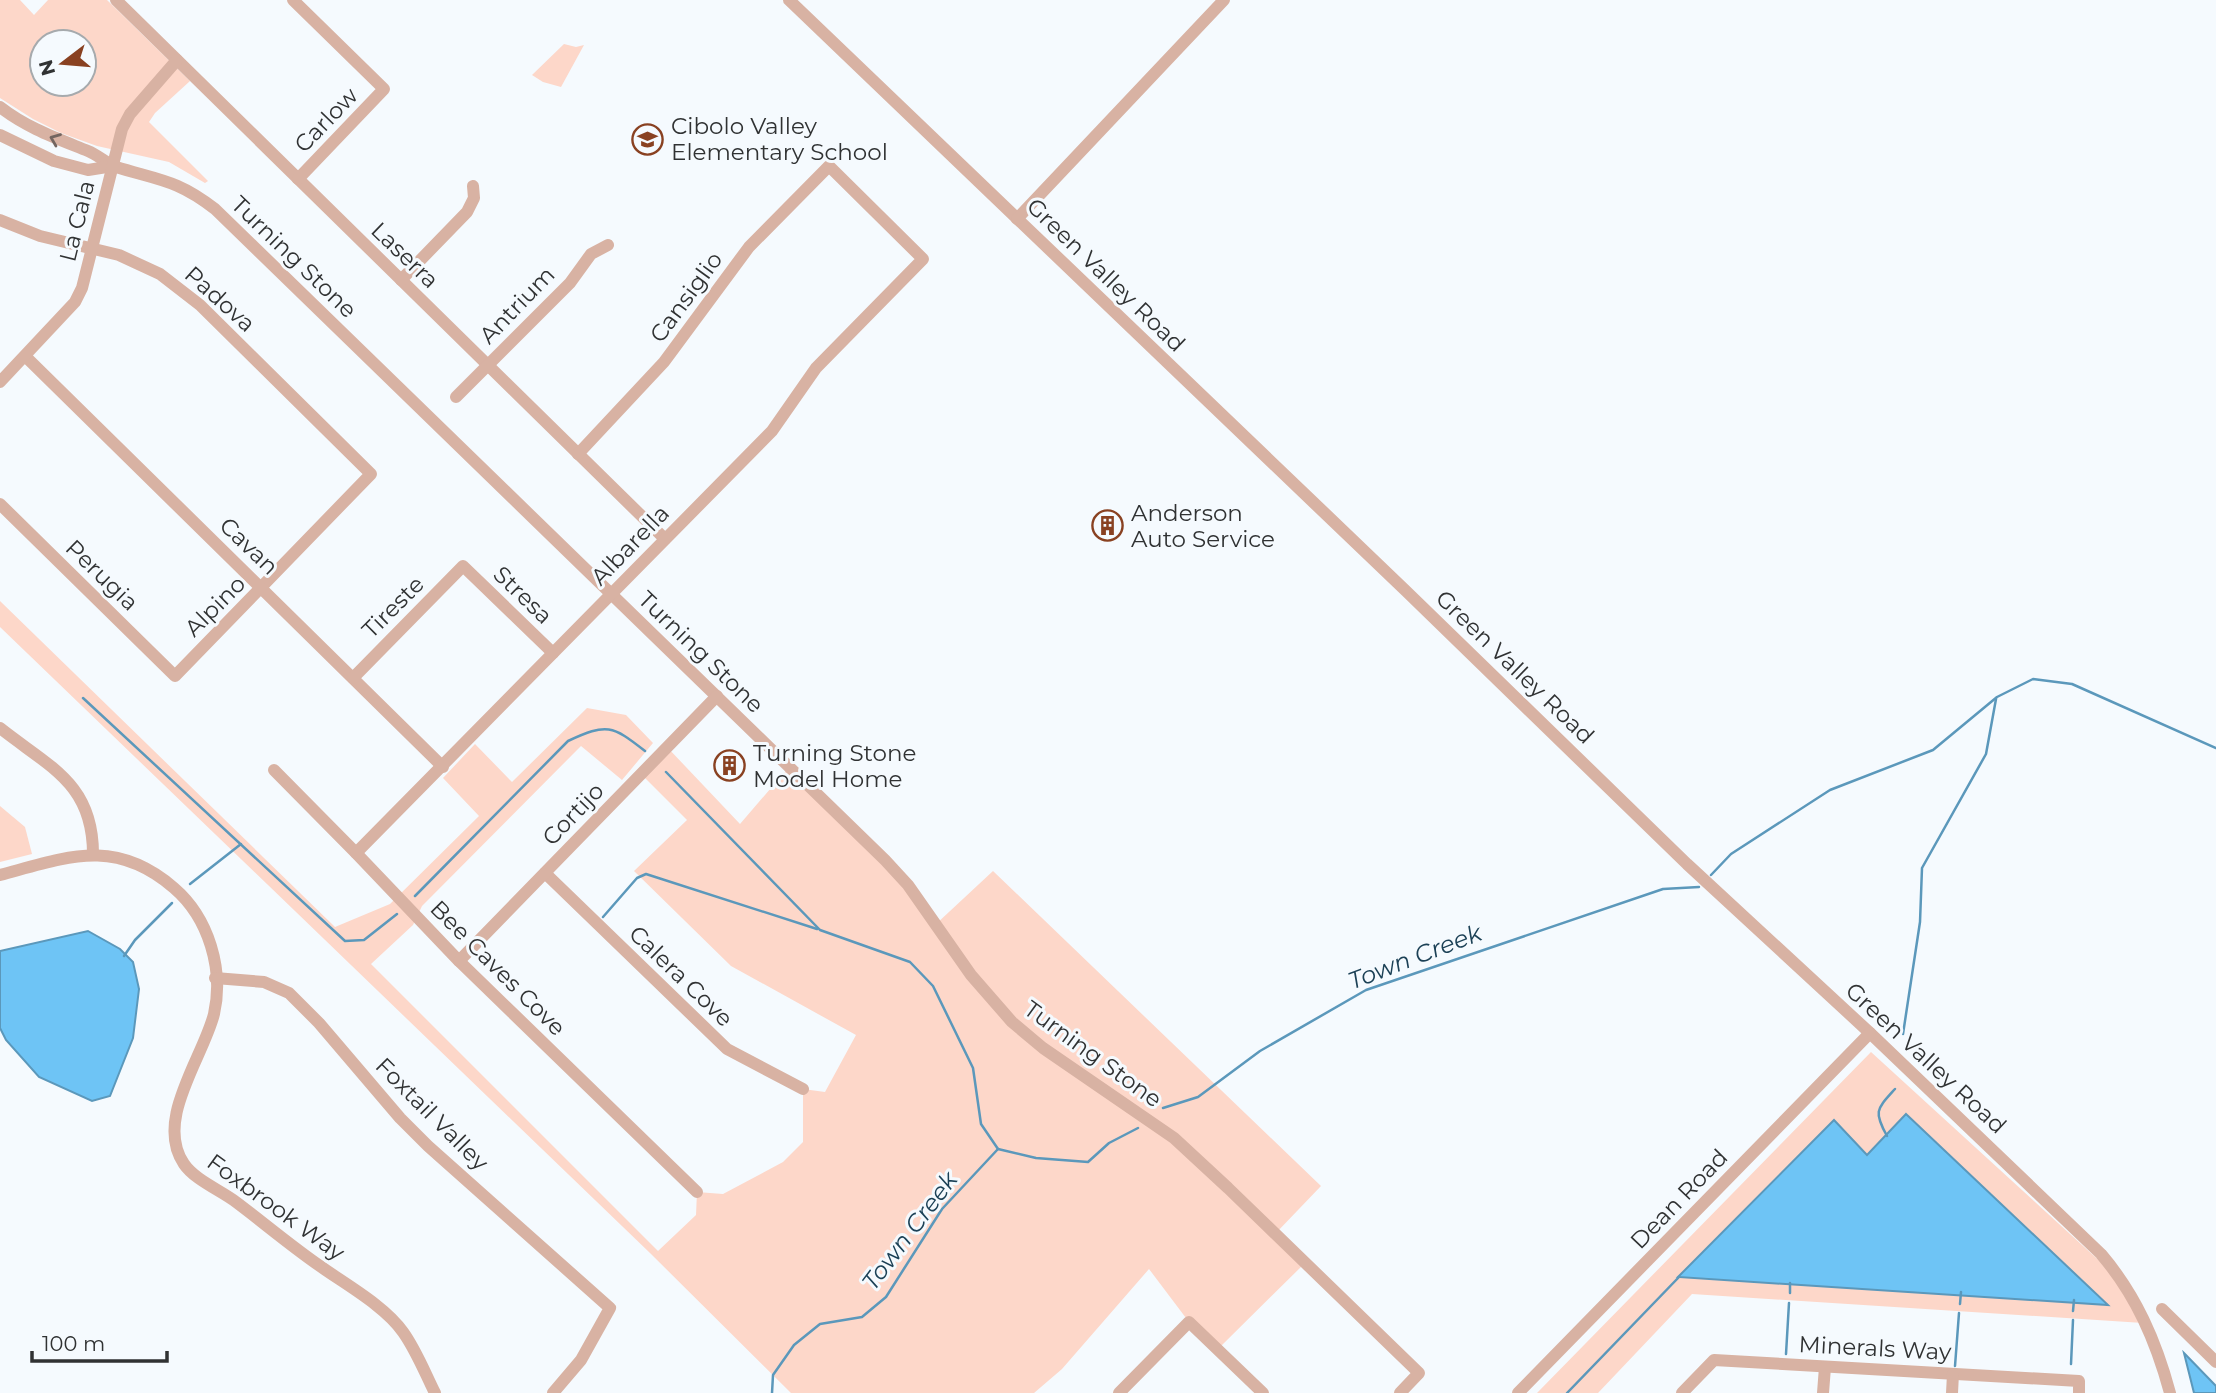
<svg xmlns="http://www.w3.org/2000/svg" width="2216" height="1393" viewBox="0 0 2216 1393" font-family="Montserrat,sans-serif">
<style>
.green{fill:#fdd7c9;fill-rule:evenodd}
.water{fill:#6ec4f5;stroke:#5b98bb;stroke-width:2}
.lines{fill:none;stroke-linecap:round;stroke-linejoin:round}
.stream{stroke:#5b98bb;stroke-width:2.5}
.minor{stroke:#d8b2a3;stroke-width:12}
.oneway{stroke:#736560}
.labels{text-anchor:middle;stroke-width:6;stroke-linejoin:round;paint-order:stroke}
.street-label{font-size:23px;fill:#303233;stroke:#f5fafe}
.poi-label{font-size:23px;fill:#303233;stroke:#f5fafe;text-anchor:start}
.water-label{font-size:24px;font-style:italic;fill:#1c4156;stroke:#f5fafe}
</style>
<rect width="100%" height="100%" fill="#f5fafe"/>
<!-- green -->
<g class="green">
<path d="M0,0H20L34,15L48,0H107L190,81L155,113L149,122L208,181L205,183L169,162L97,146L61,133L33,119L0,98ZM42,42H84V84H42Z"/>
<polygon points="564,44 576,47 584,45 561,87 543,82 532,75"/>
<polygon points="0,601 335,927 390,904 479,816 443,778 475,744 512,782 587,708 626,715 653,743 622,780 581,746 422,906 413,925 371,964 658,1251 696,1215 697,1192 723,1194 783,1162 803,1142 803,1089 825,1092 856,1035 731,966 634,871 687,820 641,774 667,747 740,824 789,767 885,860 935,925 993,871 1321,1186 1275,1234 1305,1263 1218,1349 1189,1322 1149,1269 1062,1369 1034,1393 791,1393 650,1253 0,627"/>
<polygon points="0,806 25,827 32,854 0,862"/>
<polygon points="1871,1052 2117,1277 2143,1323 1692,1294 1598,1393 1537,1393"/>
</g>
<!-- water -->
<g class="water">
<polygon points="88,931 120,949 133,962 139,989 133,1038 110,1096 92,1101 39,1077 6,1040 0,1028 0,951"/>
<polygon points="1906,1114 2108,1305 1678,1277 1834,1120 1867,1155"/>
<polygon points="2184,1353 2216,1386 2216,1393 2194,1393"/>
</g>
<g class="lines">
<!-- stream -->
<g class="stream">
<polyline points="83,698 345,941 364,940 397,914"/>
<polyline points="666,772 820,930 910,962 933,986 973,1068 981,1124 998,1149"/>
<polyline points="1711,875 1731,854 1830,790 1933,750 1997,697 2033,679 2072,684 2216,748"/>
<polyline points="190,884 241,844"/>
<path d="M415,896L568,741C607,723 612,725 645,751"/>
<polyline points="603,917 637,878 646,874 817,929"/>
<polyline points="124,956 135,940 172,903"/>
<polyline points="1903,1034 1920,922 1922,868 1986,754 1996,699"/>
<polyline points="1163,1108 1198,1097 1260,1051 1366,990 1663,889 1699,887"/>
<path d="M1887,1136C1873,1111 1877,1109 1895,1089"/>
<polyline points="1790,1293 1790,1283"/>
<polyline points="1960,1304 1961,1292"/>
<polyline points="2073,1311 2074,1300"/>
<polyline points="1786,1354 1789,1303"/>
<polyline points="2071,1364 2073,1320"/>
<polyline points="1955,1366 1959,1313"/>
<polyline points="772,1393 773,1375 794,1345 820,1324 862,1317 886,1297 942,1209 998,1149 1036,1158 1088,1162 1109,1143 1138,1128"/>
<polyline points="1567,1393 1679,1277"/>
</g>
<!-- minor -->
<g class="minor">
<polyline points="116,0 665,539"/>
<polyline points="293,0 384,89 298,179"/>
<path d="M789,0L1406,591L1687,864L1870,1033L2101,1254C2136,1295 2156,1341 2170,1393"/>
<path d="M0,107C27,128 56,138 88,151C98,155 106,163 116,167C159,180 178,180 215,209L885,860L908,885L971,975L1012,1022L1043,1048L1174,1138L1228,1188L1419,1373L1400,1393"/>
<polyline points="0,135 54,161 88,170 113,166"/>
<polyline points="1017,219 1224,0"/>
<polyline points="0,220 40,236 119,255 160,274 200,305 371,474 175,676 0,504"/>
<polyline points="401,280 467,212 474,198 473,186"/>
<polyline points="26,357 443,767"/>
<polyline points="0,382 75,302 82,288 122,129 130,114 177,60"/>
<polyline points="456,397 570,283 591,254 608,245"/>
<polyline points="353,678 463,566 553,653"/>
<path d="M0,728C49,767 93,783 93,854"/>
<polyline points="274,770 356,853 459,961 697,1192"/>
<polyline points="356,853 772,431 816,368 923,259 829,166 749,247 664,362 578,454"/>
<polyline points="545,873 727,1049 803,1089"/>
<path d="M0,875C67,857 115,837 174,888C209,918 224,970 214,1014C203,1058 154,1120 184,1164C195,1180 220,1190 236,1202C264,1223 291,1246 320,1266C345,1284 385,1306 403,1332C416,1350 425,1373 435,1393"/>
<polyline points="459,961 717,696"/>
<polyline points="215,978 264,982 289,993 319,1023 400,1118 428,1146 610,1308 581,1360 553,1393"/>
<polyline points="2162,1309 2216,1362"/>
<polyline points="1119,1393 1189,1322 1263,1393"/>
<polyline points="1518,1393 1870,1033"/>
<polyline points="1682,1393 1714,1360 2079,1381 2079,1393"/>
<polyline points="1823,1393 1825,1367"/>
<polyline points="1952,1393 1953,1374"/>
</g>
</g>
<!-- one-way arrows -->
<defs><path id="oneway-chevron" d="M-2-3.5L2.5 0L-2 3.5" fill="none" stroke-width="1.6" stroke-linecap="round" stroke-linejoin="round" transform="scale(1.75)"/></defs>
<use class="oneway" href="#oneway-chevron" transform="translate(55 139) rotate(-158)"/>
<!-- icons -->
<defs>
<symbol id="school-ring" viewBox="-11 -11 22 22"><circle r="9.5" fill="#f5fafe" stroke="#894121" stroke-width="1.5"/><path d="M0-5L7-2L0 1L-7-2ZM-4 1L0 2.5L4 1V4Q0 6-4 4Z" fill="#894121"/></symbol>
<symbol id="building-ring" viewBox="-11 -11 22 22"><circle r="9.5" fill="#f5fafe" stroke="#894121" stroke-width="1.5"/><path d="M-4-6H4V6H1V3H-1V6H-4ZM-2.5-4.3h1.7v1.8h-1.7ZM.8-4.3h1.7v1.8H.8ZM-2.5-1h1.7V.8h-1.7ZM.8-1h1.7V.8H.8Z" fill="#894121"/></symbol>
</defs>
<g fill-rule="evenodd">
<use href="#school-ring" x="630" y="122" width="35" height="35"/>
<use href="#building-ring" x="1090" y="508" width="35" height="35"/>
<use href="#building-ring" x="712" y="748" width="35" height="35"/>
</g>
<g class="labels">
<!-- street labels -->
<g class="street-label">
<text transform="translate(326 120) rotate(-46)" y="8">Carlow</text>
<text transform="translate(77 221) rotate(-76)" y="8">La Cala</text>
<text transform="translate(405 255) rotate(44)" y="8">Laserra</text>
<text transform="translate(294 257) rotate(44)" y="8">Turning Stone</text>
<text transform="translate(1106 275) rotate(44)" y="8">Green Valley Road</text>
<text transform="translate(686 297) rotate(-54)" y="8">Cansiglio</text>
<text transform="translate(220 299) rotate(42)" y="8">Padova</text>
<text transform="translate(517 305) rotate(-46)" y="8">Antrium</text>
<text transform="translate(630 545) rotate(-46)" y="8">Albarella</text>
<text transform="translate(249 546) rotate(44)" y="8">Cavan</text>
<text transform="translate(102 575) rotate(44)" y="8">Perugia</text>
<text transform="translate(523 595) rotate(44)" y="8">Stresa</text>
<text transform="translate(215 606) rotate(-45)" y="8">Alpino</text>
<text transform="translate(393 607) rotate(-45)" y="8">Tireste</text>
<text transform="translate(701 652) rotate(44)" y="8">Turning Stone</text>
<text transform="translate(1515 667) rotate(44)" y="8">Green Valley Road</text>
<text transform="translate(573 814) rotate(-46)" y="8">Cortijo</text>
<text transform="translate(498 968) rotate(45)" y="8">Bee Caves Cove</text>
<text transform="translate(681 976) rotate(44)" y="8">Calera Cove</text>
<text transform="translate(1093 1054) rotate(36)" y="8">Turning Stone</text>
<text transform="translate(1926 1058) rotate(43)" y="8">Green Valley Road</text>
<text transform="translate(432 1114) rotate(45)" y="8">Foxtail Valley</text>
<text transform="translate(1679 1199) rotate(-46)" y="8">Dean Road</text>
<text transform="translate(276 1207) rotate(36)" y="8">Foxbrook Way</text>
<text transform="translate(1875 1348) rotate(3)" y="8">Minerals Way</text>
</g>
<!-- poi labels -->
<g class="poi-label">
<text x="671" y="134">Cibolo Valley<tspan x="671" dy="26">Elementary School</tspan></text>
<text x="1131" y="521">Anderson<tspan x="1131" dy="26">Auto Service</tspan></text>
<text x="753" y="761">Turning Stone<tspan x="753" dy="26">Model Home</tspan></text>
</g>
<!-- water labels -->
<g class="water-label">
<text transform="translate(1415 957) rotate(-21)" y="8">Town Creek</text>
<text transform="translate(910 1231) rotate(-53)" y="8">Town Creek</text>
</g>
</g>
<!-- north arrow -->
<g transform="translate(63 63) rotate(254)"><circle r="33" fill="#f5fafe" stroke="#a6aaad" stroke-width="2"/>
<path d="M0-5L12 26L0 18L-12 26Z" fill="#894121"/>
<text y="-10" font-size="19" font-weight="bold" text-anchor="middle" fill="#303233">N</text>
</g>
<!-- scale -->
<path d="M32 1351v10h135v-10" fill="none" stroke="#303233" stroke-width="3.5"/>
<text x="42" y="1351" font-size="21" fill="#303233" stroke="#f5fafe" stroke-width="5" paint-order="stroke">100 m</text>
</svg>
